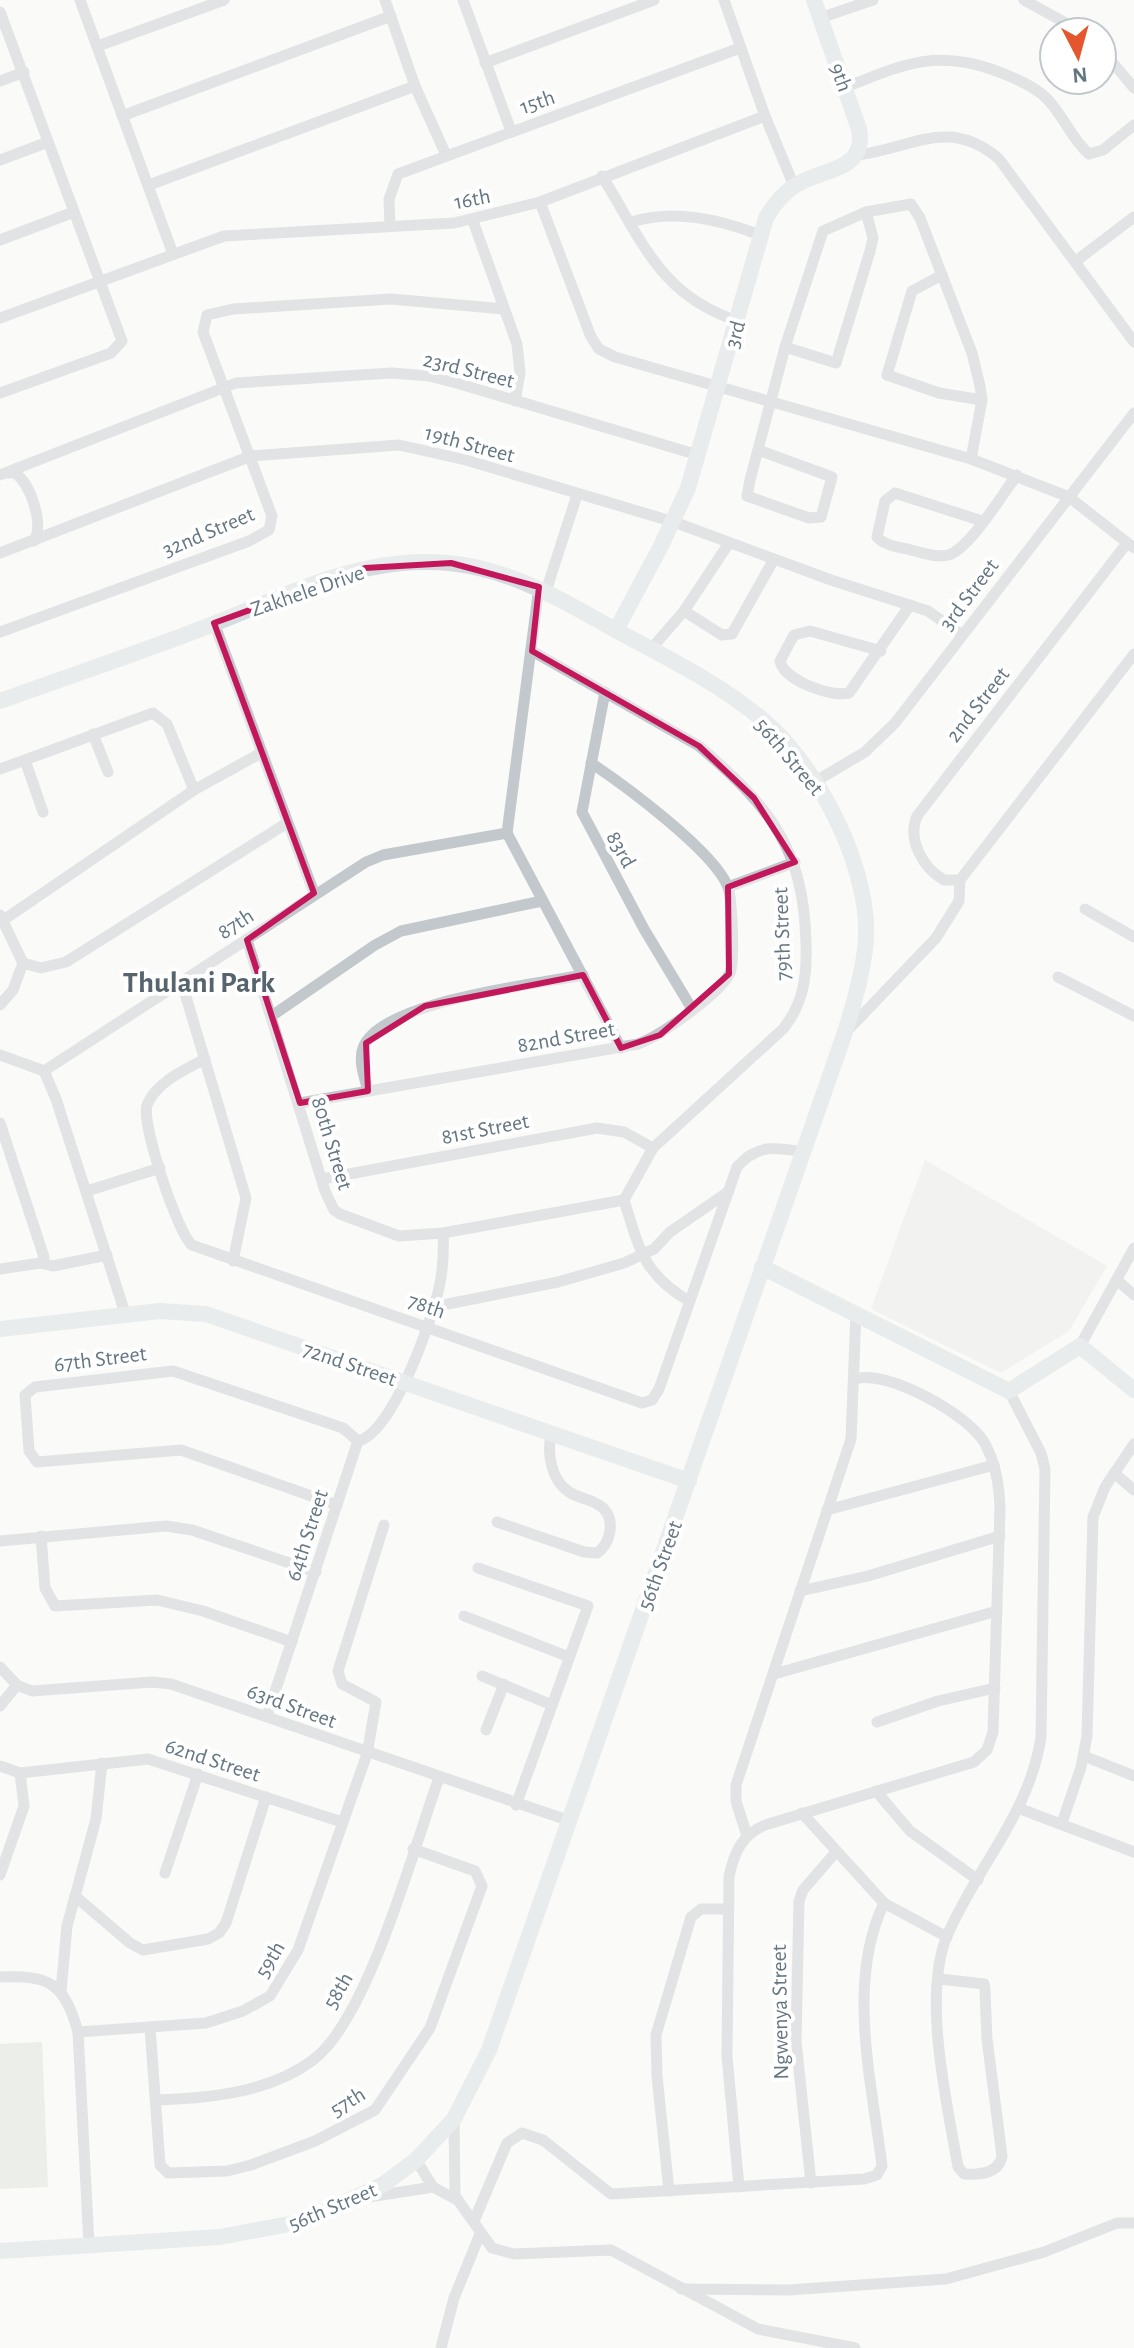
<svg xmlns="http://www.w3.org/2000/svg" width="1134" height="2348" viewBox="0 0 1134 2348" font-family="'Alegreya Sans',sans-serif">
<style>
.built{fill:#e8e9e9}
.grass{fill:#dadfd7}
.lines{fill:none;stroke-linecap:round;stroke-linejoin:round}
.street{stroke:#c3c8cc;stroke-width:11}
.secondary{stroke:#d6dbdf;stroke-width:16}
.marked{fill:none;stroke:#c2185b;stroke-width:6;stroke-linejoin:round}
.labels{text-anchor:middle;stroke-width:8;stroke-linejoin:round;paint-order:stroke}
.street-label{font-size:22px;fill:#657683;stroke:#fff}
.district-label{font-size:30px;font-weight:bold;fill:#57646e;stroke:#fff}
</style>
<rect width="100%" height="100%" fill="#fafaf8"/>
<!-- built -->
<polygon class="built" points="925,1160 1107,1266 1069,1331 1001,1373 871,1309"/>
<!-- grass -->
<polygon class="grass" points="42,2042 48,2187 0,2189 0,2044"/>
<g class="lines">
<!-- street -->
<g class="street">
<polyline points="80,0 173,254"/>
<polyline points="385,0 415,86 446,155"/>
<polyline points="463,0 511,131"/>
<polyline points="724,0 765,116 794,186"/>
<polyline points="1024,0 1082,32"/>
<polyline points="0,12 122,341 111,353 0,393"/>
<polyline points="820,18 873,0"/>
<polyline points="98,46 224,0"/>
<polyline points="1102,50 1134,88"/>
<polyline points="485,63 654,0"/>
<polyline points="0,81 24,72"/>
<path d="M846,87C902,65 934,49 994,70C1010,76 1030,84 1043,95C1062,111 1070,138 1089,154L1103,150L1134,125"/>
<polyline points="122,116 391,16"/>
<path d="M858,155C913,148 949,116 999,159L1134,342"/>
<polyline points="0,160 48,142"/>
<path d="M602,176C642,240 660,296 738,321"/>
<polyline points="149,185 415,86"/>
<polyline points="540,202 591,337 599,349 615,357 971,459 1069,497 1134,548"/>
<polyline points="473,221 517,344 520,373 515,401"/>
<path d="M631,222C675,209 718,219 760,235"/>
<polyline points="390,226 389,199 398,174 740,48"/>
<polyline points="0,240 74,212"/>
<polyline points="1076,261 1134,217"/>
<polyline points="942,275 912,291 887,375 939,393 982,400"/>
<polyline points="0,318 224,236 454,223 540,202 765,116"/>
<polyline points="785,347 836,363 870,251 873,238 866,212"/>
<polyline points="758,450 832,477 821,517 809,518 747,496 750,480 785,347 823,231 866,212 911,204 920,218 972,353 980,386 982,400 971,459"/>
<path d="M7,473H15C31,484 44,524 34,541"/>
<polyline points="0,475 236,383 392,373 429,376 460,384 698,455"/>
<path d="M982,521L895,493L885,501L877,537C885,546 900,547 911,550C922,553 937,558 948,555C969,550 1003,493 1017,475"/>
<polyline points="0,553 251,456 399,445 466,460 674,522 831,580 928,611 962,635"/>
<polyline points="546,591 577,495"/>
<polyline points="684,611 722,635 732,634 774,559"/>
<polyline points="214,623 314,893"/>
<polyline points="0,632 249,541 269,530 272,516 203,332 207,315 233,309 391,299 504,309"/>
<polyline points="651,649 684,611 729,543"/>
<path d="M532,651L699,746C769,806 804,848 806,943C807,976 804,1003 783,1029L653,1148L624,1200C639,1248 643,1274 689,1301"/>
<path d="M881,651L810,631L794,635L780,661C784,680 831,698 849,693L910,605"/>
<polyline points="605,692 582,812 644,929 692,1009"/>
<polyline points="93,734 108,772"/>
<polyline points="25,760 43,812"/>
<polyline points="0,769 153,713 167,724 194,790"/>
<polyline points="816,781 865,752 895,723 1134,413"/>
<polyline points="507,833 539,587"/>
<polyline points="507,833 621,1048"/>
<path d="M960,880H944C923,868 907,840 917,816L1127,543"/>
<polyline points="960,880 1134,654"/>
<polyline points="728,887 795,862"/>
<polyline points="1085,909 1134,937"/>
<polyline points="0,915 23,963 41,968 66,962 287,823"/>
<polyline points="2,921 194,790 261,753"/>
<polyline points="247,940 325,1191 334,1210 340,1214 399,1236 443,1233 624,1200"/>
<polyline points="1058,977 1134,1016"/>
<polyline points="181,980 246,1198 233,1261"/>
<polyline points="0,1005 13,990 23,963"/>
<polyline points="273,1015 375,945 401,931 542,901"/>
<polyline points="846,1032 936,938 959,901 960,880"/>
<polyline points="0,1055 44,1071"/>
<path d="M205,1059C185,1070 156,1082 147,1105C141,1123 177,1232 192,1245L642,1403L652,1400L659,1389L737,1167C757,1144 775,1147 803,1152"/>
<polyline points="44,1071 366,862 383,855 507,833"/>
<polyline points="44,1071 56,1099 126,1316"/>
<path d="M368,1091C365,1079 358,1061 363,1048C379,1001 538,984 583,975"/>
<path d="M300,1103L638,1044C660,1036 720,994 730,973C735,961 732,899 728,887C714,851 624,785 591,763"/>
<polyline points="0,1123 44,1257 41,1263 0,1269"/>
<polyline points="322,1179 597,1128 624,1132 653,1148"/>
<polyline points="87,1191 160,1168"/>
<polyline points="41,1263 53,1266 107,1255"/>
<polyline points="1117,1280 1134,1295"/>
<polyline points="433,1307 558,1282 624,1263 654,1249 670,1232 728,1192"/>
<polyline points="1080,1346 1134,1248"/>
<path d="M358,1441C392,1434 431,1323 439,1288C443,1270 444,1252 443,1233"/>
<polyline points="1114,1473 1134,1490"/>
<polyline points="337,1505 181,1450 37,1462 29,1451 25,1395 35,1387 173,1371 343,1428 358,1441"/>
<polyline points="827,1510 994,1465"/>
<path d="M497,1522L584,1552L597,1553C610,1544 616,1521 603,1508C594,1499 580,1499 569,1492C551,1480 547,1454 551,1435"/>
<polyline points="41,1536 45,1588 55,1606 157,1600 203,1611 292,1642"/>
<polyline points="0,1541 166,1526 192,1530 316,1572"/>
<polyline points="478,1568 588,1606 516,1805"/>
<polyline points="800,1591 868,1576 1000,1536"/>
<polyline points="464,1616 569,1657"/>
<polyline points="0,1667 17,1685 32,1691 152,1682 171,1684 570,1821"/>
<polyline points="774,1674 997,1611"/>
<polyline points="482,1676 552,1705"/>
<polyline points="0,1706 17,1685"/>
<polyline points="267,1716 358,1441"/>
<polyline points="877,1722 938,1701 995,1688"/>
<polyline points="486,1730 504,1684"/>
<polyline points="1084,1756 1134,1776"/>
<polyline points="0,1766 20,1773 148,1759 342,1822"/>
<polyline points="876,1791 910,1831 978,1880"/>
<polyline points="1018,1808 1134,1852"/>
<polyline points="802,1813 884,1903 947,1937"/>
<polyline points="1062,1823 1081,1767 1087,1736 1093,1517 1105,1487 1134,1444"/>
<polyline points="747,1836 736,1801 736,1785 851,1439 856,1312"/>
<polyline points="165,1873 198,1774"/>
<polyline points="0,1875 24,1806 20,1773"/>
<polyline points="75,1896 130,1943 143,1950 208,1939 219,1933 226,1923 266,1797"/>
<path d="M0,1977C50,1975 64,1983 78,2032L89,2245"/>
<path d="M940,1979L984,1984L985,1990L987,2039L1002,2156C999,2174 979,2175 964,2174L958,2167C947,2104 922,1996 947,1936C976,1868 1030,1813 1041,1737L1045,1469L1041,1453L1009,1391"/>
<polyline points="61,1991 67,1926 96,1819 102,1763"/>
<polyline points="150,2027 160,2165 168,2173 227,2171 251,2165 315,2141 375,2110 430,2028 482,1886 475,1871 413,1849"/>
<polyline points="78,2032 206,2023 243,2011 270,1996 298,1950 367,1754 376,1702 342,1684 338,1671 384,1525"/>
<path d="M156,2100C210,2098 269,2093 313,2060C369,2018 414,1846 439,1778"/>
<polyline points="454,2119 455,2196 492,2248 514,2254 611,2250 758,2329 855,2348"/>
<polyline points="416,2160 433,2187"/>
<polyline points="811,2183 796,2041 799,1901 803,1890 835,1853"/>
<path d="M739,2187L727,2056L729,1877C734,1852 742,1835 765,1825L974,1762L987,1750L993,1732L1000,1508C999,1485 996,1463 984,1442C967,1414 887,1369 855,1379"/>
<polyline points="669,2191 657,2076 656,2035 691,1917 701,1909 728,1909"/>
<polyline points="356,2199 433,2187 457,2200"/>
<path d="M474,2221L507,2143L522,2133L543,2140L611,2194L864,2179L877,2175L882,2166C872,2083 846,1982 884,1903"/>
<polyline points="681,2289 789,2290 946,2279 1044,2252 1117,2223 1134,2223"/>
<polyline points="441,2348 454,2298 480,2234"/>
</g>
<!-- secondary -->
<g class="secondary">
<path d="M616,630L661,546L688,488L766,218C774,204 783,193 796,185C824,168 867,171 859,129L814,0"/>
<path d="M0,701C72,675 145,651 216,623C284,596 348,563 423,562C496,560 557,597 619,632C668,658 720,684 763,720C819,767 875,875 865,950C860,988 848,1025 835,1061L489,2050L454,2119L416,2160L384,2184L305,2221L220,2237L0,2251"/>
<polyline points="762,1267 1009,1391 1080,1346 1134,1390"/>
<polyline points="0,1329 160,1311 206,1314 689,1481"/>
</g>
</g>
<!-- marked area -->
<path d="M0 0H1134V2348H0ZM451,563L539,587L532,651L699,746L754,798L795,862L728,887L729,974L660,1035L621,1048L583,975L425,1006L366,1043L368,1091L300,1103L247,940L314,893L214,623L365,568Z" fill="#fafaf8" fill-opacity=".55" fill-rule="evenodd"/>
<path class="marked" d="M451,563L539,587L532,651L699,746L754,798L795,862L728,887L729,974L660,1035L621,1048L583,975L425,1006L366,1043L368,1091L300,1103L247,940L314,893L214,623L365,568Z"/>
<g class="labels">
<!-- street labels -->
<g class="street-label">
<text transform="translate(842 77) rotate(70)" y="8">9th</text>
<text transform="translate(537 101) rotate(-19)" y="8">15th</text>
<text transform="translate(472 198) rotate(-11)" y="8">16th</text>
<text transform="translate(734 334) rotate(-74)" y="8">3rd</text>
<text transform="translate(469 369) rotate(14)" y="8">23rd Street</text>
<text transform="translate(470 443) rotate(15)" y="8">19th Street</text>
<text transform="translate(208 531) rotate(-23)" y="8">32nd Street</text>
<text transform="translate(307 590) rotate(-19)" y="8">Zakhele Drive</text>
<text transform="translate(968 594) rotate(-53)" y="8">3rd Street</text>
<text transform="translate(977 704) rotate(-52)" y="8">2nd Street</text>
<text transform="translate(790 756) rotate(50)" y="8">56th Street</text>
<text transform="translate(622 849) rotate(61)" y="8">83rd</text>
<text transform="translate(235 923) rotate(-33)" y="8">87th</text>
<text transform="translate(781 934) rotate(-92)" y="8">79th Street</text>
<text transform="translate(566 1036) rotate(-10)" y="8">82nd Street</text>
<text transform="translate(485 1128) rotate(-11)" y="8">81st Street</text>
<text transform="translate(333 1143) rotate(73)" y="8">80th Street</text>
<text transform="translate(427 1305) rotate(19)" y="8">78th</text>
<text transform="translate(100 1358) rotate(-7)" y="8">67th Street</text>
<text transform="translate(350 1363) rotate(19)" y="8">72nd Street</text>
<text transform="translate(306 1535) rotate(-72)" y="8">64th Street</text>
<text transform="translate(659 1565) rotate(-70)" y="8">56th Street</text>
<text transform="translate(292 1705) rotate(20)" y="8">63rd Street</text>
<text transform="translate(213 1759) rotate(18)" y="8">62nd Street</text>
<text transform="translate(269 1959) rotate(-60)" y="8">59th</text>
<text transform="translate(337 1990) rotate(-60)" y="8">58th</text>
<text transform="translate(779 2012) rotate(-91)" y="8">Ngwenya Street</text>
<text transform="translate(347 2101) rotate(-32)" y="8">57th</text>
<text transform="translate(332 2206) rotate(-23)" y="8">56th Street</text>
</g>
<!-- district labels -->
<g class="district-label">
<text x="199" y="992">Thulani Park</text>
</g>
</g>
<!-- north arrow -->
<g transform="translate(1078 56) rotate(174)"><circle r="38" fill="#ffffff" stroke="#c1c8cd" stroke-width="2"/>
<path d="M0-6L14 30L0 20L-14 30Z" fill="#e4572e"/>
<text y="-12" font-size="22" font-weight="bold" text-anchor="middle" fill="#657683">N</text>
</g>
</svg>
